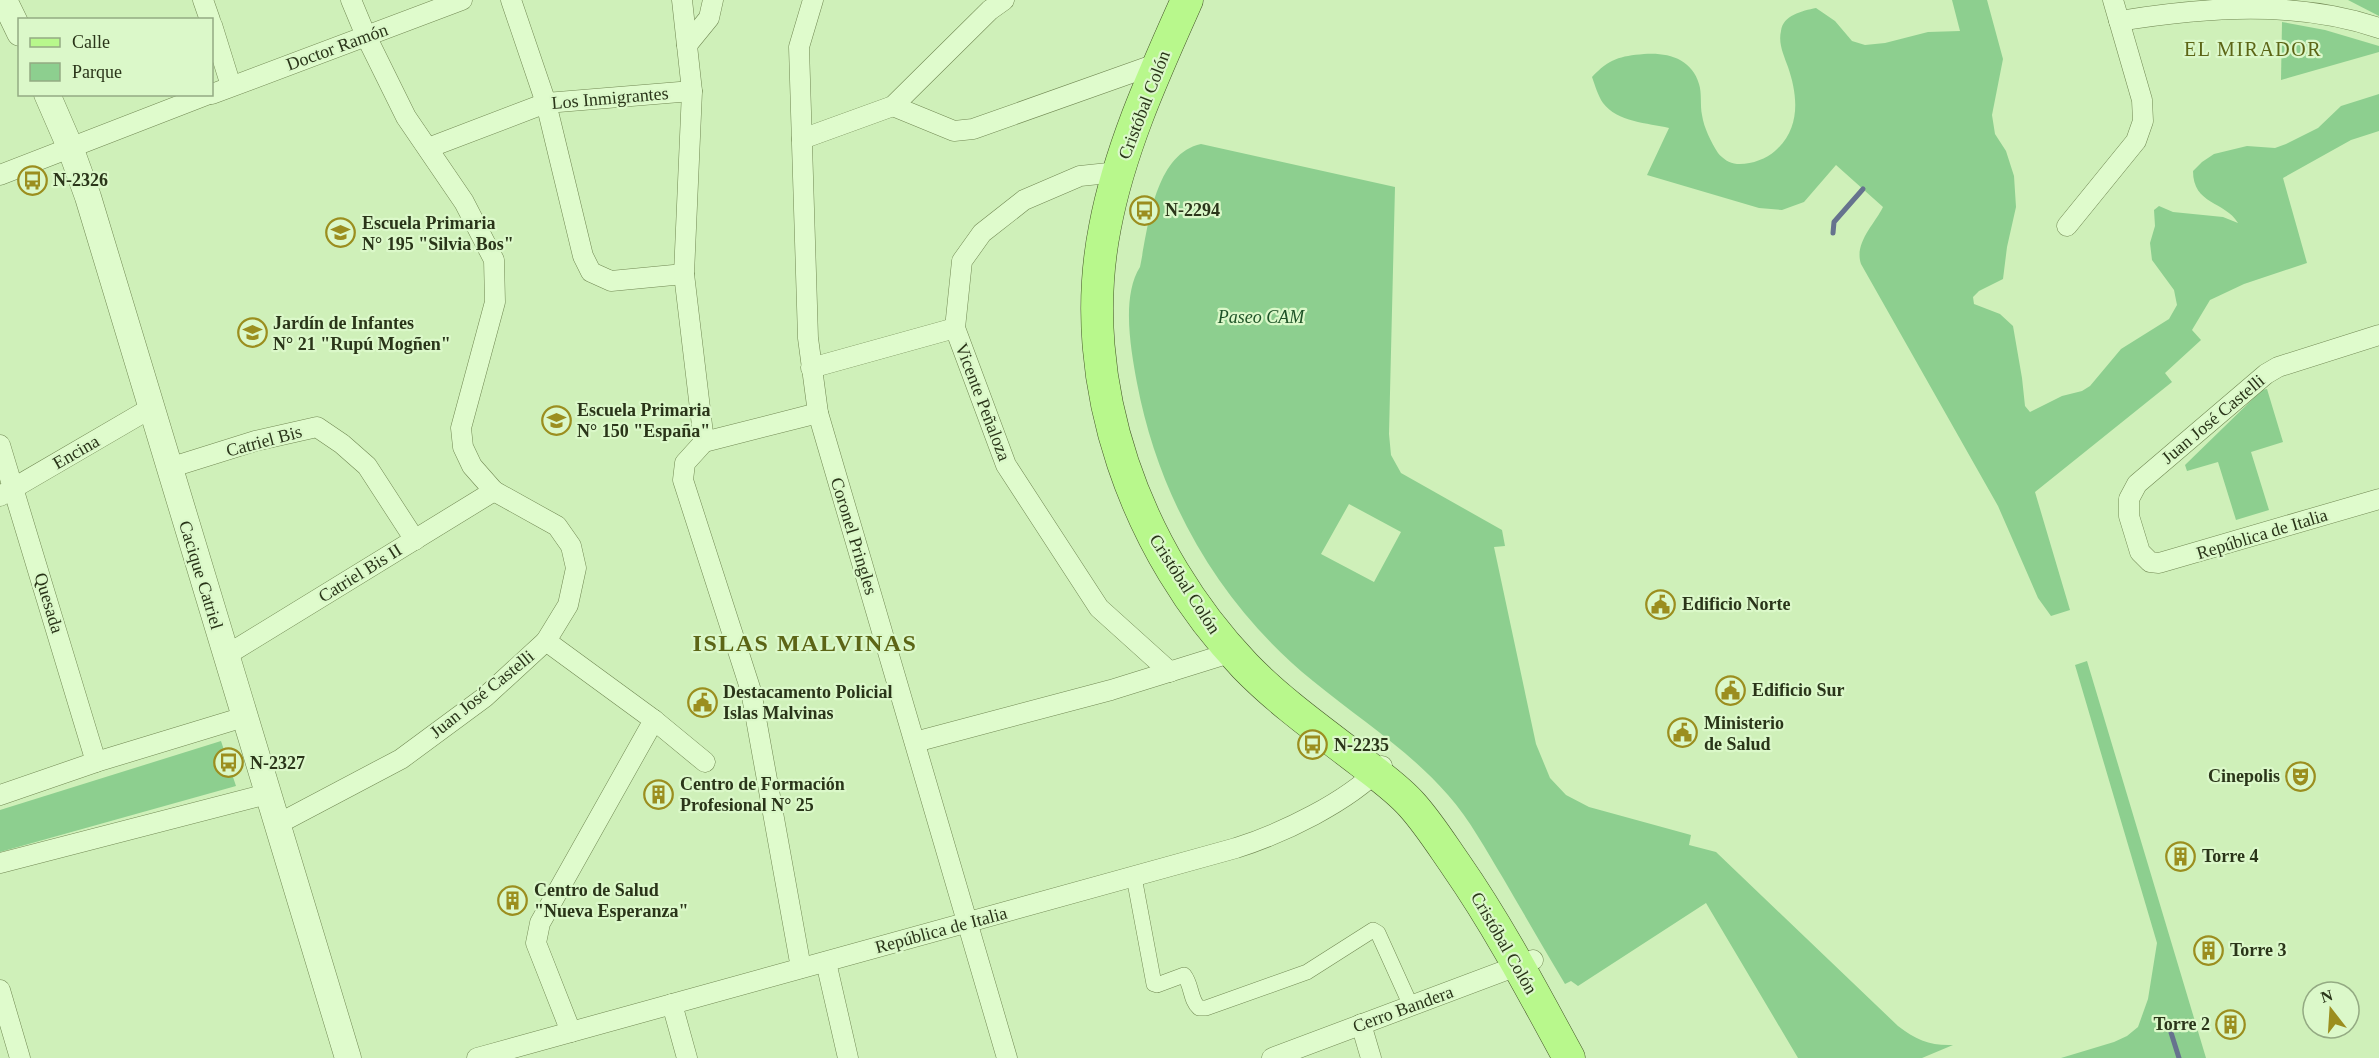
<svg xmlns="http://www.w3.org/2000/svg" width="2379" height="1058" viewBox="0 0 2379 1058" font-family="Georgia,serif">
<style>
.green{fill:#8dcf8f;fill-rule:evenodd}
.lines{fill:none;stroke-linecap:round;stroke-linejoin:round}
.stream{stroke:#66738e;stroke-width:5}
.pedestrian-casing{stroke:#718853;stroke-width:16}
.minor-casing{stroke:#718853;stroke-width:21}
.tertiary-casing{stroke:#718853;stroke-width:27}
.primary-casing{stroke:#445428;stroke-width:33}
.pedestrian{stroke:#dffbcc;stroke-width:15}
.minor{stroke:#dffbcc;stroke-width:20}
.tertiary{stroke:#dffbcc;stroke-width:26}
.primary{stroke:#b8f88c;stroke-width:32}
.labels{text-anchor:middle;stroke-width:4.5;stroke-linejoin:round;paint-order:stroke}
.street-label{font-size:18px;fill:#2a3519;stroke:#dbf8c9}
.poi-label{font-size:18px;font-weight:bold;fill:#2a3519;stroke:#dbf8c9;text-anchor:start}
.park-label{font-size:18px;font-style:italic;fill:#1e5327;stroke:#dbf8c9}
.neighbourhood-label{font-size:20px;letter-spacing:1.5px;fill:#5c6516;stroke:#dbf8c9}
.district-label{font-size:24px;font-weight:bold;letter-spacing:1.5px;fill:#5c6516;stroke:#dbf8c9}
</style>
<rect width="100%" height="100%" fill="#cff0b9"/>
<!-- green -->
<g class="green">
<path d="M1952,0H1987L2003,59L1992,115L1995,134L2006,151L2014,176L2016,207L2007,247L2003,279L1979,291L1973,297L1974,304L2000,314L2013,326L2022,378L2025,406L2030,412L2062,396L2082,391L2090,386L2121,349L2169,319L2177,305L2174,290L2152,260L2150,243L2155,226L2154,210L2159,206L2173,212L2223,217L2238,223C2225,201 2193,205 2193,171L2202,162L2214,154L2247,146L2275,148L2286,144L2318,128L2341,106L2379,94V131L2351,140L2283,178L2307,263L2244,284L2210,300L2192,330L2201,340L2165,373L2172,382L2035,492L2070,610L2051,616L2038,598L1998,506L1861,264C1854,243 1874,225 1883,207L1836,165L1804,202L1782,210L1759,208L1647,175L1669,128C1648,123 1617,122 1603,103C1598,96 1595,85 1592,77C1609,59 1620,56 1644,54C1668,52 1692,59 1699,84C1702,93 1700,105 1702,115C1704,128 1711,142 1718,153C1723,159 1729,163 1737,164C1750,165 1766,159 1775,151C1801,128 1798,96 1788,67C1784,55 1778,44 1781,31C1783,15 1802,11 1816,8L1835,21L1852,41L1865,45L1885,43L1928,32L1960,31Z"/>
<polygon points="2348,0 2379,0 2379,16"/>
<polygon points="2282,22 2325,30 2379,46 2379,52 2281,80"/>
<path d="M1201,144L1395,187L1389,434L1391,455L1401,473L1502,530L1505,546L1494,547L1536,744L1550,778L1566,795L1589,807L1691,835L1689,845L1716,852L1898,1026C1916,1040 1931,1046 1953,1045L1922,1058H1798L1706,903L1578,986L1571,981L1565,984C1544,949 1524,914 1503,878C1486,850 1470,820 1448,795C1410,751 1358,718 1313,681C1220,606 1159,499 1137,383C1131,350 1121,297 1140,267C1148,229 1154,154 1201,144ZM1349,504L1401,532L1374,582L1321,554Z"/>
<polygon points="2267,389 2283,442 2251,452 2269,510 2236,520 2218,462 2187,471 2185,465 2262,390"/>
<polygon points="2087,661 2194,1018 2206,1058 2061,1058 2114,1042 2127,1036 2138,1027 2148,999 2157,943 2075,665"/>
<polygon points="221,741 236,786 0,852 0,810"/>
</g>
<g class="lines">
<!-- stream -->
<g class="stream">
<polyline points="1833,233 1834,222 1863,189"/>
<polyline points="2168,1023 2179,1058"/>
</g>
<defs>
<path id="pedestrian" d="M1134,877L1154,984L1157,985L1184,975C1192,985 1190,1000 1199,1008H1206L1307,972L1373,930L1378,933L1411,1006"/>
<g id="minor">
<polyline points="203,0 210,20"/>
<polyline points="511,0 546,103 583,256 591,272 611,281 684,274"/>
<polyline points="682,0 692,91 684,274 704,442"/>
<polyline points="813,0 799,47 808,338 818,413 1007,1058"/>
<path d="M2119,21C2206,7 2296,0 2379,28"/>
<polyline points="212,25 231,86"/>
<polyline points="687,45 709,18 713,0"/>
<polyline points="212,94 462,0"/>
<polyline points="893,106 954,131 973,129 1159,63"/>
<polyline points="802,139 893,106 990,10 1004,0"/>
<polyline points="428,148 546,103 692,91"/>
<polyline points="1118,172 1080,176 1024,200 982,233 962,261 955,328 1006,465 1099,608 1170,672"/>
<polyline points="0,175 209,94"/>
<polyline points="2067,226 2136,141 2143,121 2142,100 2113,0"/>
<polyline points="2379,335 2278,367 2266,374 2137,484 2129,499 2129,516 2140,552 2150,562 2159,563 2379,499"/>
<polyline points="811,368 955,328"/>
<polyline points="0,445 96,762"/>
<polyline points="169,468 255,441 317,427 342,444 367,466 415,540"/>
<polyline points="0,496 151,408"/>
<polyline points="546,641 654,720 705,762"/>
<polyline points="225,656 494,491"/>
<polyline points="915,742 1111,690 1233,652"/>
<polyline points="0,795 96,762 244,717"/>
<polyline points="276,825 401,759 485,697 546,641 568,605 576,568 571,546 557,526 494,491 472,466 463,447 461,428 495,302 494,260 464,202 406,117 366,36 351,0"/>
<polyline points="0,863 267,794"/>
<polyline points="826,962 848,1058"/>
<polyline points="801,968 751,691 683,480 685,463 704,442 818,413"/>
<polyline points="0,990 20,1058"/>
<polyline points="672,1004 687,1058"/>
<polyline points="1361,1024 1371,1058"/>
<polyline points="571,1032 536,943 540,923 654,720"/>
<path d="M477,1058L1236,848C1283,833 1348,802 1382,766"/>
<polyline points="1272,1058 1533,960"/>
</g>
<g id="tertiary">
<polyline points="4,0 20,33"/>
<polyline points="47,94 70,147 88,197 348,1058"/>
</g>
<path id="primary" d="M1187,0C1154,74 1120,148 1105,227C1074,384 1137,553 1245,666C1280,702 1321,731 1360,761C1378,775 1397,788 1412,805C1429,824 1442,845 1456,865C1499,927 1533,992 1569,1058"/>
</defs>
<!-- pedestrian casing -->
<use href="#pedestrian" class="pedestrian-casing"/>
<!-- minor casing -->
<use href="#minor" class="minor-casing"/>
<!-- tertiary casing -->
<use href="#tertiary" class="tertiary-casing"/>
<!-- primary casing -->
<use href="#primary" class="primary-casing"/>
<!-- pedestrian -->
<use href="#pedestrian" class="pedestrian"/>
<!-- minor -->
<use href="#minor" class="minor"/>
<!-- tertiary -->
<use href="#tertiary" class="tertiary"/>
<!-- primary -->
<use href="#primary" class="primary"/>
</g>
<!-- icons -->
<defs>
<symbol id="bus-ring" viewBox="-11 -11 22 22"><circle r="9.5" fill="#dbf8c9" stroke="#9b8e1f" stroke-width="1.5"/><path d="M-5-6H5V4H4V6H2V4H-2V6H-4V4H-5ZM-3.5-4V0h7V-4ZM-3.5 1.2v1.5H-2V1.2ZM2 1.2v1.5H3.5V1.2Z" fill="#9b8e1f"/></symbol>
<symbol id="school-ring" viewBox="-11 -11 22 22"><circle r="9.5" fill="#dbf8c9" stroke="#9b8e1f" stroke-width="1.5"/><path d="M0-5L7-2L0 1L-7-2ZM-4 1L0 2.5L4 1V4Q0 6-4 4Z" fill="#9b8e1f"/></symbol>
<symbol id="civic-ring" viewBox="-11 -11 22 22"><circle r="9.5" fill="#dbf8c9" stroke="#9b8e1f" stroke-width="1.5"/><path d="M-.6-6.5H3V-4.5H.6V-3L4-1V1h2V6H-6V1h2V-1L-.6-3ZM-1.2 2.5V6h2.4V2.5Z" fill="#9b8e1f"/></symbol>
<symbol id="theatre-ring" viewBox="-11 -11 22 22"><circle r="9.5" fill="#dbf8c9" stroke="#9b8e1f" stroke-width="1.5"/><path d="M-5-5.5Q0-4 5-5.5V0Q5 5 0 6Q-5 5-5 0ZM-3.3-2.5H-1v1.5H-3.3ZM1-2.5H3.3v1.5H1ZM-2.8 1Q0 5.5 2.8 1Z" fill="#9b8e1f"/></symbol>
<symbol id="building-ring" viewBox="-11 -11 22 22"><circle r="9.5" fill="#dbf8c9" stroke="#9b8e1f" stroke-width="1.5"/><path d="M-4-6H4V6H1V3H-1V6H-4ZM-2.5-4.3h1.7v1.8h-1.7ZM.8-4.3h1.7v1.8H.8ZM-2.5-1h1.7V.8h-1.7ZM.8-1h1.7V.8H.8Z" fill="#9b8e1f"/></symbol>
</defs>
<g fill-rule="evenodd">
<use href="#bus-ring" x="16" y="164" width="33" height="33"/>
<use href="#bus-ring" x="1128" y="194" width="33" height="33"/>
<use href="#school-ring" x="324" y="216" width="33" height="33"/>
<use href="#school-ring" x="236" y="316" width="33" height="33"/>
<use href="#school-ring" x="540" y="404" width="33" height="33"/>
<use href="#civic-ring" x="1644" y="588" width="33" height="33"/>
<use href="#civic-ring" x="1714" y="674" width="33" height="33"/>
<use href="#civic-ring" x="686" y="686" width="33" height="33"/>
<use href="#civic-ring" x="1666" y="716" width="33" height="33"/>
<use href="#bus-ring" x="1296" y="728" width="33" height="33"/>
<use href="#bus-ring" x="212" y="746" width="33" height="33"/>
<use href="#theatre-ring" x="2284" y="760" width="33" height="33"/>
<use href="#building-ring" x="642" y="778" width="33" height="33"/>
<use href="#building-ring" x="2164" y="840" width="33" height="33"/>
<use href="#building-ring" x="496" y="884" width="33" height="33"/>
<use href="#building-ring" x="2192" y="934" width="33" height="33"/>
<use href="#building-ring" x="2214" y="1008" width="33" height="33"/>
</g>
<g class="labels">
<!-- street labels -->
<g class="street-label">
<text transform="translate(337 47) rotate(-20)" y="6">Doctor Ramón</text>
<text transform="translate(610 98) rotate(-5)" y="6">Los Inmigrantes</text>
<text transform="translate(1144 105) rotate(-69)" y="6">Cristóbal Colón</text>
<text transform="translate(983 402) rotate(69)" y="6">Vicente Peñaloza</text>
<text transform="translate(2213 419) rotate(-40)" y="6">Juan José Castelli</text>
<text transform="translate(264 441) rotate(-15)" y="6">Catriel Bis</text>
<text transform="translate(76 452) rotate(-30)" y="6">Encina</text>
<text transform="translate(2262 534) rotate(-17)" y="6">República de Italia</text>
<text transform="translate(854 536) rotate(73)" y="6">Coronel Pringles</text>
<text transform="translate(360 573) rotate(-32)" y="6">Catriel Bis II</text>
<text transform="translate(201 575) rotate(73)" y="6">Cacique Catriel</text>
<text transform="translate(1185 584) rotate(57)" y="6">Cristóbal Colón</text>
<text transform="translate(49 603) rotate(73)" y="6">Quesada</text>
<text transform="translate(482 694) rotate(-39)" y="6">Juan José Castelli</text>
<text transform="translate(941 930) rotate(-15)" y="6">República de Italia</text>
<text transform="translate(1504 943) rotate(60)" y="6">Cristóbal Colón</text>
<text transform="translate(1403 1009) rotate(-20)" y="6">Cerro Bandera</text>
</g>
<!-- poi labels -->
<g class="poi-label">
<text x="53" y="186">N-2326</text>
<text x="1165" y="216">N-2294</text>
<text x="362" y="229">Escuela Primaria<tspan x="362" dy="21">N° 195 "Silvia Bos"</tspan></text>
<text x="273" y="329">Jardín de Infantes<tspan x="273" dy="21">N° 21 "Rupú Mogñen"</tspan></text>
<text x="577" y="416">Escuela Primaria<tspan x="577" dy="21">N° 150 "España"</tspan></text>
<text x="1682" y="610">Edificio Norte</text>
<text x="1752" y="696">Edificio Sur</text>
<text x="723" y="698">Destacamento Policial<tspan x="723" dy="21">Islas Malvinas</tspan></text>
<text x="1704" y="729">Ministerio<tspan x="1704" dy="21">de Salud</tspan></text>
<text x="1334" y="751">N-2235</text>
<text x="250" y="769">N-2327</text>
<text x="2280" y="782" text-anchor="end">Cinepolis</text>
<text x="680" y="790">Centro de Formación<tspan x="680" dy="21">Profesional N° 25</tspan></text>
<text x="2202" y="862">Torre 4</text>
<text x="534" y="896">Centro de Salud<tspan x="534" dy="21">"Nueva Esperanza"</tspan></text>
<text x="2230" y="956">Torre 3</text>
<text x="2210" y="1030" text-anchor="end">Torre 2</text>
</g>
<!-- park labels -->
<g class="park-label">
<text x="1261" y="323">Paseo CAM</text>
</g>
<!-- neighbourhood labels -->
<g class="neighbourhood-label">
<text x="2253" y="56">EL MIRADOR</text>
</g>
<!-- district labels -->
<g class="district-label">
<text x="805" y="651">ISLAS MALVINAS</text>
</g>
</g>
<!-- legend -->
<rect x="18" y="18" width="195" height="78" fill="#dbf8c9" stroke="#94aa83" stroke-width="1.5"/>
<rect x="30" y="38" width="30" height="9" fill="#b8f88c" stroke="#94aa83" stroke-width="1.5"/>
<text x="72" y="48" font-size="18" fill="#2a3519">Calle</text>
<rect x="30" y="63" width="30" height="18" fill="#8dcf8f" stroke="#94aa83" stroke-width="1.5"/>
<text x="72" y="78" font-size="18" fill="#2a3519">Parque</text>
<!-- north arrow -->
<g transform="translate(2331 1010) rotate(343)"><circle r="28" fill="#dbf8c9" stroke="#94aa83" stroke-width="1.5"/>
<path d="M0-4.5L10 22L0 15L-10 22Z" fill="#9b8e1f"/>
<text y="-9" font-size="16" font-weight="bold" text-anchor="middle" fill="#2a3519">N</text>
</g>
</svg>
